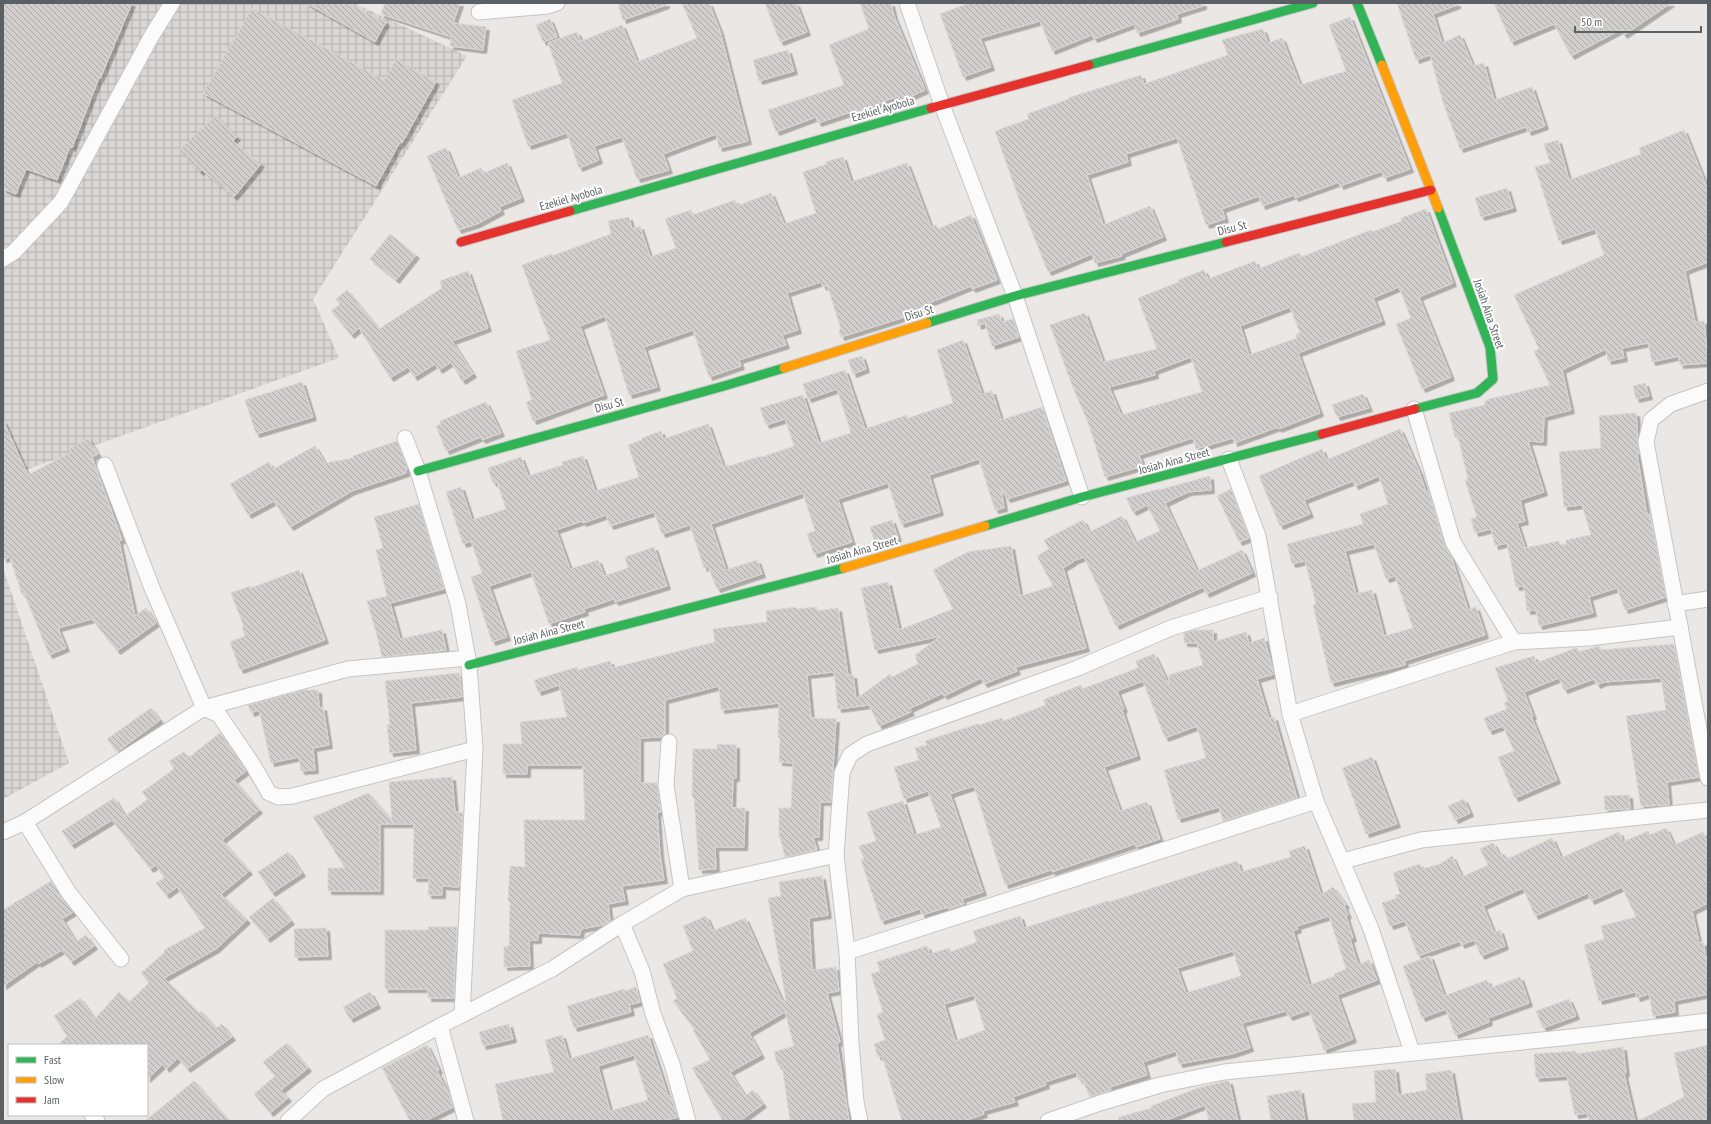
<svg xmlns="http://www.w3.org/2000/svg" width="1711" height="1124" viewBox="0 0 1711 1124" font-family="'PT Sans Narrow',sans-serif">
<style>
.industrial{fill:url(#industrial-grid)}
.building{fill:url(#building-back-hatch);stroke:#dad6d4;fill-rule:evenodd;filter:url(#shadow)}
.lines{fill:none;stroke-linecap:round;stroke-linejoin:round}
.street-casing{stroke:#c6c5c4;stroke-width:17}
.fast-casing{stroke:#c6c6c6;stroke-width:11}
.slow-casing{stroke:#c6c6c6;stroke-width:11}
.jam-casing{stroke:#c6c6c6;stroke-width:11}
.street{stroke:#fcfbfb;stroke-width:15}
.fast{stroke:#30b455;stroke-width:9}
.slow{stroke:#ff9f0a;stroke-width:9}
.jam{stroke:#e5322d;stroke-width:9}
.labels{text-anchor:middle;stroke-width:4;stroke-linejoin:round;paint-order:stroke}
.street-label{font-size:12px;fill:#5a6063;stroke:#fff}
</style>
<defs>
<pattern id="industrial-grid" width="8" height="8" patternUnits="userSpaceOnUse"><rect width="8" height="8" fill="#dad6d4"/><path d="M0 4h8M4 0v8" fill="none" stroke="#b4b1b0"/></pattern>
<pattern id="building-back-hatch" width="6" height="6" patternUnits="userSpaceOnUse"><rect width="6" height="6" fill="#d1cecd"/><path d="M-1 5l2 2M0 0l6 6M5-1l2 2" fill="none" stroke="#adabaa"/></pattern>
<filter id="shadow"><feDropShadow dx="3.5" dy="3.5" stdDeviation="0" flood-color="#0004"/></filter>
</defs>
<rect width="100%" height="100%" fill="#eae7e4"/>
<!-- industrial -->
<g class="industrial">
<polygon points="3,3 354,3 467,56 313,299 339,358 3,478"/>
<polygon points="3,568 69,763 3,799"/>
</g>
<!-- building -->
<g class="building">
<polygon points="3,3 132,3 100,79 99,78 72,148 70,147 57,180 26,169 16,194 3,189"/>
<polygon points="306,3 349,3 386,22 375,42"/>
<polygon points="385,3 460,3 453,23 486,27 483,50 450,46 451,37 381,14"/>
<polygon points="618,3 666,3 666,5 623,20"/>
<polygon points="682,3 709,3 720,31 748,141 719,148 716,134 663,154 669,170 637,179 622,137 594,146 599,160 579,168 567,133 528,146 512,100 562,83 548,43 577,32 581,41 622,25 637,62 697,38"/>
<polygon points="765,3 796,3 807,32 780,42"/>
<polygon points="860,3 891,3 894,16 925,90 900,101 898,96 855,113 854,111 818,123 816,117 776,132 768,110 844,85 829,45 869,29"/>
<polygon points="969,3 1203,3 1203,6 1177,14 1178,19 1137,33 1134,24 1094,39 1092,35 1052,51 1040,21 980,38 991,67 963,77 940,14"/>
<polygon points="1397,3 1457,3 1457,5 1433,14 1442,43 1460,35 1473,66 1484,63 1494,100 1532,87 1545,126 1528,132 1526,127 1460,149 1443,102 1430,55 1416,60"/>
<polygon points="1494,3 1671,3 1624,35 1620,30 1571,56 1554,24 1511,42"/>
<polygon points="252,8 384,80 396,59 436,82 402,143 400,142 376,186 203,93"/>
<polygon points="1350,17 1410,169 1384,178 1382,171 1340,186 1339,182 1295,198 1294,195 1262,206 1259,196 1222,209 1225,219 1206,225 1177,138 1126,154 1128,162 1087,175 1103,225 1150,206 1163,237 1121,254 1122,256 1095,263 1092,254 1048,272 1020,202 995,131 1029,119 1027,114 1069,99 1068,98 1141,75 1144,84 1228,55 1222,40 1263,29 1268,43 1282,38 1300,85 1346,71 1329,25"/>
<polygon points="550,19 557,37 543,42 536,25"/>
<polygon points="788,50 794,71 759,81 753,60"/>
<polygon points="216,115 237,137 233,141 261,164 234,197 202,170 200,172 179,150"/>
<polygon points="1684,130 1708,190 1708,262 1685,271 1695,322 1704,321 1708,363 1680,365 1679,356 1652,362 1648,343 1622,348 1624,358 1608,361 1606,349 1562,370 1571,410 1544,417 1543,442 1528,441 1544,492 1520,500 1525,521 1517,523 1525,548 1559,541 1560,545 1566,544 1566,540 1591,535 1582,505 1564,507 1559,452 1601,448 1599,416 1636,413 1639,454 1637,454 1647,515 1650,514 1666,597 1625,610 1617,588 1589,597 1593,613 1539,626 1536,610 1527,611 1524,586 1516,587 1507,543 1495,546 1491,529 1475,533 1471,519 1477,517 1465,480 1468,479 1458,437 1455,437 1449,413 1485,405 1484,402 1489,399 1550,385 1534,351 1539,349 1514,295 1604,255 1595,229 1559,241 1535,167 1550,163 1544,144 1558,140 1569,180 1641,154 1639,148"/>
<polygon points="446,148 458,178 481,168 484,173 507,163 521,198 499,207 501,211 477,224 458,230 427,156"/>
<polygon points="843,157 851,182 907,163 931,227 936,225 938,229 971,215 997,280 972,289 971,286 929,303 930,305 908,314 908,316 841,337 839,330 841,329 827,285 823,287 821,282 787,293 798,330 782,335 786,345 739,360 741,366 709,377 693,330 644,347 657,387 629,395 605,316 580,326 604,395 533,421 526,402 532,400 516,351 550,340 522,265 552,254 552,256 611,234 608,221 629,217 632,229 640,226 650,257 676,248 665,219 691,210 693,215 735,200 737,206 771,193 784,224 816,213 803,172 827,164 826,162"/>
<polygon points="1507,188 1513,208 1481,217 1475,198"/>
<path d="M1426,209L1453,283L1419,297L1451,377L1422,389L1396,324L1411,318L1399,287L1373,298L1382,321L1298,353L1320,413L1278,429V427L1234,443L1233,438L1196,449L1193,438L1139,455L1143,466L1105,477L1089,425L1072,385L1050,325L1085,313L1103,362L1157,349L1138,298L1179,282L1178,280L1204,270L1208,279L1255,261L1258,269L1299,253L1301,257L1371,230L1372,232L1402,221L1401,218ZM1290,307L1300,333L1296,334L1297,338L1249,355L1240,326ZM1191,357L1202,392L1121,415L1109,387L1155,375L1154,371Z"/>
<polygon points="390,234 416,255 396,280 370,259"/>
<polygon points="468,271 488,328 452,341 473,374 462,381 451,362 439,370 435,364 414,377 408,367 390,378 359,328 351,335 331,311 340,304 336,299 347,290 379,329 442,288 440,281"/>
<polygon points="999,314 1002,322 1013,319 1019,337 992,346 985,323 978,326 977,320"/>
<polygon points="963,340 982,394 992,391 1001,420 1042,407 1066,481 1007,499 1001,488 1004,508 995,510 979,459 929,475 940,512 901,524 888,483 838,499 852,542 814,554 807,534 815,531 803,493 711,524 726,570 757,560 762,574 717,589 708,566 704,568 690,525 662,534 654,512 610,526 606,515 583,523 582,521 556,530 570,569 598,560 604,576 628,568 625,557 654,547 667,586 615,602 614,599 584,609 585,612 549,624 531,572 489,586 507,637 492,642 471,577 482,573 471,541 463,544 446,492 461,487 472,520 506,509 497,482 493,483 488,468 521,457 528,476 563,465 562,462 583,456 595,491 639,477 628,445 642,440 642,438 661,431 663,439 708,424 723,466 728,465 729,466 761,456 762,457 794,446 785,419 766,425 760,408 803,395 819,443 851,433 837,389 808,399 803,384 845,370 865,429 907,415 908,418 953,403 937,350"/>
<polygon points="862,356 866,369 853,374 848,360"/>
<polygon points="302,382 313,417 256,434 245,400"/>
<polygon points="1645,383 1649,396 1636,399 1633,386"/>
<polygon points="1363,394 1369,408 1337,417 1332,405"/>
<polygon points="486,402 501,433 482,440 481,437 446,451 436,426 441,424 440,421"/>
<polygon points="3,420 28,475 71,452 69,449 88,438 98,454 92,457 122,540 119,541 135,616 146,608 156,623 117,651 92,619 58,628 66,648 49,655 24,593 21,593 18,580 17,580 10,557 3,559"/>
<path d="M1400,429L1419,471L1426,492L1429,491L1444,545L1451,556L1468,610L1476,607L1485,635L1404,661L1405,665L1331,683L1313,605L1316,604L1305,561L1292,564L1287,544L1363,524L1360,514L1388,504L1379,476L1355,486L1353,481L1304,500L1310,514L1280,526L1259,476L1322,449L1326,460ZM1374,544L1386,579L1395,576L1413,628L1384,636L1372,590L1356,594L1345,551Z"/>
<polygon points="397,441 407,467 406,473 352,491 290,527 274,501 248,515 230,484 269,462 273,469 315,446 325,463 354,458 353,456"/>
<polygon points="1210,476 1211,490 1188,492 1165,503 1171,516 1197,571 1242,550 1252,573 1206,594 1203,587 1116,626 1084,557 1073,561 1073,562 1063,568 1086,648 1015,667 1017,671 984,684 981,678 944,696 943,693 909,709 911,712 879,726 869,705 838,709 834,672 807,675 811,718 836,719 831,802 820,802 819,837 813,837 817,850 785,857 780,837 779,837 779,808 791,808 793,763 779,762 780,738 778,738 779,703 721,710 719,686 665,700 665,734 661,737 640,738 640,783 657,783 661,812 657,812 660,854 664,880 622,886 625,901 608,904 610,921 603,925 581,929 580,935 538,933 538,940 529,940 530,966 504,967 504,947 509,946 510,902 508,901 510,866 525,867 524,820 585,820 583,765 527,765 527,774 503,774 503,744 522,744 520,722 567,717 559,685 538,692 534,680 577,667 578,670 610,661 612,668 715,642 713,629 767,622 766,611 796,607 796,609 817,607 817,611 838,608 848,675 853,675 856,699 890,674 892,677 918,664 915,655 941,636 875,650 861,588 888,582 899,630 953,609 933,570 968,552 1011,546 1020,596 1053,586 1037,556 1049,549 1044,540 1083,520 1089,532 1122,516 1135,542 1160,531 1147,505 1133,512 1126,498 1159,489 1159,490"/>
<polygon points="1231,489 1249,538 1239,542 1217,496"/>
<polygon points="419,504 444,589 390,603 400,639 442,630 446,650 382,657 377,636 367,601 387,596 376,550 383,548 374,517"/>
<polygon points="892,520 898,538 876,545 870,527"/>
<polygon points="299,570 325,640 240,670 230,642 245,636 242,627 244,627 231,593 250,586 251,588"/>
<polygon points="1194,630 1213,630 1213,642 1246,632 1249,643 1264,638 1274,674 1257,679 1269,719 1274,717 1297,798 1223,821 1219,807 1178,819 1164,770 1206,758 1197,726 1165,738 1143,681 1117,691 1124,709 1122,710 1137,756 1104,767 1120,811 1147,802 1160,839 1136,847 1135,844 1052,872 1051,870 1005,885 974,786 950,794 983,892 962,899 964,904 948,909 948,907 922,915 920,909 881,921 861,860 864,859 859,846 876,841 867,812 903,801 914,835 941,827 928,791 904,799 894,767 919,760 915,748 927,745 925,741 978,724 979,725 1002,718 1003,721 1046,705 1043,700 1081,685 1082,689 1138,668 1136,661 1154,654 1169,685 1169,675 1203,665 1197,643 1184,643 1184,633"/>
<polygon points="1674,644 1699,777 1667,782 1669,805 1641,806 1626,716 1666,710 1661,678 1604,682 1597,685 1594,679 1564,690 1559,678 1524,692 1533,716 1531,716 1557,780 1515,798 1498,757 1514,751 1503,726 1489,731 1484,718 1507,709 1504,703 1508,701 1495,668 1534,656 1536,663 1576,648 1577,648 1579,652 1599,646 1601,650"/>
<polygon points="459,673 462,697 411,703 416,750 390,753 387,725 390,725 385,681"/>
<polygon points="304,690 318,690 319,708 323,707 329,745 313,748 315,770 301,771 299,757 271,763 259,710 251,713 248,705"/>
<polygon points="151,708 160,720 117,752 107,739"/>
<polygon points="220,733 246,771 234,780 259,810 222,840 249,871 221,894 247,920 216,949 164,978 199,1013 201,1011 216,1028 222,1024 232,1037 187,1069 178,1058 166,1069 163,1064 147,1079 147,1045 58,1045 67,1036 54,1016 80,998 95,1019 119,992 129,1002 149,983 141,973 165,952 164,950 205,928 177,887 166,895 156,883 164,878 156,865 150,869 112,820 71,845 62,831 114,798 125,816 148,799 142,792 174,769 169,761 184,752 188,758"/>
<polygon points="717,744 736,745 736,778 733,778 732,808 745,808 744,847 715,847 716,869 699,870 694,797 692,797 693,749 717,749"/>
<polygon points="1372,757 1397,824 1366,834 1342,768"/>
<polygon points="452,777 455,812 463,813 459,887 442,886 442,895 428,895 429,878 413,878 414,824 380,824 380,891 328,891 328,868 345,868 313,817 368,793 392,821 389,782"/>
<polygon points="1629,795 1630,809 1605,810 1604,796"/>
<polygon points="1464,799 1470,813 1455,820 1448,806"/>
<polygon points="1666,828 1674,845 1703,832 1708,843 1708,903 1692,911 1699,943 1703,942 1708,967 1708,994 1674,1001 1675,1012 1653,1016 1649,994 1637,998 1635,992 1599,1001 1584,945 1604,939 1601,926 1636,917 1622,887 1591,901 1588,893 1535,916 1523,888 1483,906 1494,933 1500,930 1505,946 1481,956 1474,940 1461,945 1460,941 1418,956 1405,921 1390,926 1382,903 1397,898 1395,895 1400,894 1393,873 1420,864 1422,869 1440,864 1452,856 1462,877 1488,865 1480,849 1493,843 1500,856 1505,854 1507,859 1552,838 1561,858 1619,832 1623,842 1648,831 1650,835"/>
<path d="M1305,846L1321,895L1333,887L1346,905L1344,906L1348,915L1346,916L1353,938L1350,939L1358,965L1369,960L1377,980L1337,995L1353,1039L1324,1050L1309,1010L1289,1017L1286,1011L1242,1023L1250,1048L1232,1054L1179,1064L1176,1051L1143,1062L1147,1075L1110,1087L1111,1090L1090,1097L1082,1079L1079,1080L1076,1072L1045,1082L1046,1085L1013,1097L1015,1102L983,1111L984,1114L964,1121H902L882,1056L878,1057L874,1044L885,1040L877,1015L883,1012L871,974L880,971L877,962L927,946L930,954L949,948L951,952L977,942L973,931L1020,916L1024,928L1108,901L1109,902L1237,861L1241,872L1291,857L1289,851ZM1329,916L1346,969L1334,974L1335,976L1309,985L1293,931L1298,929L1297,926ZM1233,951L1241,976L1186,993L1177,968ZM974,995L985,1030L955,1041L944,1004Z"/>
<polygon points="288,852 302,873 272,893 258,872"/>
<polygon points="822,876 828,915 809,918 812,970 836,967 839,991 827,993 840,1042 837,1043 849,1121 790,1121 782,1065 778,1066 774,1052 794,1046 785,1012 749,1033 761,1055 730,1072 745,1096 753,1090 763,1104 740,1121 723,1121 692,1068 710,1060 693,1030 695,1030 673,1001 677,998 663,964 693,951 683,926 706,916 713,931 745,918 782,1001 786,1000 768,898 781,896 779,882"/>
<polygon points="51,881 73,912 62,919 76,942 86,935 94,946 71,962 62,950 38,964 37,962 3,986 3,910"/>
<polygon points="273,898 291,921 267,939 249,917"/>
<polygon points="428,927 457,927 456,952 455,952 454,998 428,998 428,989 385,989 385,930 428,930"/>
<polygon points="326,928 328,956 295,957 294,929"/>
<polygon points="1430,956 1444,996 1487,980 1490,988 1520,977 1529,1003 1488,1018 1489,1022 1455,1035 1446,1009 1422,1018 1403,966"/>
<polygon points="636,987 640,1002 629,1005 631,1012 574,1028 567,1006 624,989 625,991"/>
<polygon points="370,992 377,1005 350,1019 343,1007"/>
<polygon points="1569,999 1576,1016 1543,1028 1536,1011"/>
<polygon points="509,1024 513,1039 483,1046 479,1032"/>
<path d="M562,1035L569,1059L648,1035L668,1096L671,1095L678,1117L662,1121H503L495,1084L554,1072L545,1040ZM634,1055L648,1100L610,1111L598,1066Z"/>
<polygon points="287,1043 308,1068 281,1090 288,1098 270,1113 254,1094 275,1076 263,1062"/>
<polygon points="427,1045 439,1070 437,1071 450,1096 453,1107 425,1121 410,1121 382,1068"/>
<polygon points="1708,1045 1708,1121 1638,1121 1684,1097 1674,1053"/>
<polygon points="1623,1047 1626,1073 1624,1074 1635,1121 1589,1121 1587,1113 1575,1115 1567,1076 1536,1078 1534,1054 1576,1051 1576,1054"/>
<polygon points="1395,1069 1398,1095 1427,1090 1425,1074 1451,1070 1460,1121 1354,1121 1352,1104 1376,1102 1374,1071"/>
<polygon points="194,1081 229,1121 145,1121"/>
<polygon points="1226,1081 1229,1081 1238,1121 1209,1121 1205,1105 1164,1121 1119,1121 1119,1117 1152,1108 1151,1106 1198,1088"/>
<polygon points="1300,1090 1305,1121 1271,1121 1267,1096"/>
</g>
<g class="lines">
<defs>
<g id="street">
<polyline points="907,3 942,105 1015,296 1082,497"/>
<polyline points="479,12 548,6 557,3"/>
<polyline points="3,259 14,252 61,202 151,37 172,3"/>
<polyline points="1708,391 1671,404 1651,420 1646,442 1708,778"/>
<polyline points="1414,409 1453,542 1514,642"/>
<polyline points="405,438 418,471 458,604 469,665 475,749 462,1015"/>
<polyline points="1229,459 1258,536 1290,714 1316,801 1371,929 1412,1052"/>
<polyline points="105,465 152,588 204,708 219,715 253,765 269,793 278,797 293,796 475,749"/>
<polyline points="1675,604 1708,599"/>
<polyline points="1290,714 1514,642 1589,638 1680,627"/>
<polyline points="669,742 666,785 682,889"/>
<polyline points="25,822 69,893 121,959"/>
<polyline points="3,832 25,822 204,708 348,669 468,658"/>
<polyline points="1343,861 1421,840 1708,810"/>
<polyline points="622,924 642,971 653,1014 672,1064 688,1121"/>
<polyline points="847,952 1316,801"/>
<polyline points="440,1026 466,1121"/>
<polyline points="92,1115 97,1121"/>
<polyline points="288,1121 323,1089 440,1026 552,969 622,924 682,889 836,855"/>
<polyline points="860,1121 856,1102 851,1042 847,952 836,855 842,773 850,755 867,744 1078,668 1171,628 1270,597"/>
<polyline points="1048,1121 1100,1103 1160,1085 1224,1072 1562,1038 1708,1021"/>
</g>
<g id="fast">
<polyline points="1357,3 1382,65"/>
<polyline points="1089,65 1313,3"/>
<polyline points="570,211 931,108"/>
<polyline points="927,323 1015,296 1226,242"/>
<polyline points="1415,409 1477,393 1493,379 1490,347 1438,208"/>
<polyline points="418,471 724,386 784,368"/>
<polyline points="985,526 1082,497 1322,434"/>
<polyline points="469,665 844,568"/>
</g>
<g id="slow">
<polyline points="1382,65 1438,208"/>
<polyline points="784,368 927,323"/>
<polyline points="844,568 985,526"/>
</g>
<g id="jam">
<polyline points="931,108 1089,65"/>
<polyline points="461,242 570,211"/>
<polyline points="1226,242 1431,190"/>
<polyline points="1322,434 1415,409"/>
</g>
</defs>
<!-- street casing -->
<use href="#street" class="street-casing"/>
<!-- fast casing -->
<use href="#fast" class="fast-casing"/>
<!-- slow casing -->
<use href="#slow" class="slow-casing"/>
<!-- jam casing -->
<use href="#jam" class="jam-casing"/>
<!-- street -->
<use href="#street" class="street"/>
<!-- fast -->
<use href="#fast" class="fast"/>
<!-- slow -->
<use href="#slow" class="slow"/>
<!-- jam -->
<use href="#jam" class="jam"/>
</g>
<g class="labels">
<!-- street labels -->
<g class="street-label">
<text transform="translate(883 109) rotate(-16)" y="4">Ezekiel Ayobola</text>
<text transform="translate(571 198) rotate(-16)" y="4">Ezekiel Ayobola</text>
<text transform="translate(1232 228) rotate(-14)" y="4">Disu St</text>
<text transform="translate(919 313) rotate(-17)" y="4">Disu St</text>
<text transform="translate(1489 314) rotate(71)" y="4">Josiah Aina Street</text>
<text transform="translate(609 405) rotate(-15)" y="4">Disu St</text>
<text transform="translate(1174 461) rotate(-15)" y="4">Josiah Aina Street</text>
<text transform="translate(862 550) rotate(-16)" y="4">Josiah Aina Street</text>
<text transform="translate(549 632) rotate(-14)" y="4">Josiah Aina Street</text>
</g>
</g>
<!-- border -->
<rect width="1711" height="1124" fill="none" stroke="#5a6063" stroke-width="8"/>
<!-- legend -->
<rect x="8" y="1044" width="140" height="72" fill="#ffffff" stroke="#bdbfc1"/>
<rect x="16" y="1057" width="20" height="6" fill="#30b455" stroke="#bdbfc1"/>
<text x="44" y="1064" font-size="12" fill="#5a6063">Fast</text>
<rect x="16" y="1077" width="20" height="6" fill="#ff9f0a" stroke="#bdbfc1"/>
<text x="44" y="1084" font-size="12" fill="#5a6063">Slow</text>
<rect x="16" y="1097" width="20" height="6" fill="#e5322d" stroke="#bdbfc1"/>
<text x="44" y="1104" font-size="12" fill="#5a6063">Jam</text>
<!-- scale -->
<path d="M1575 26v6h126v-6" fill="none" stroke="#5a6063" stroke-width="2"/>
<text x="1581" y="26" font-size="12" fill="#5a6063" stroke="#ffffff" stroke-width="3" paint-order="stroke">50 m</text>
</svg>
